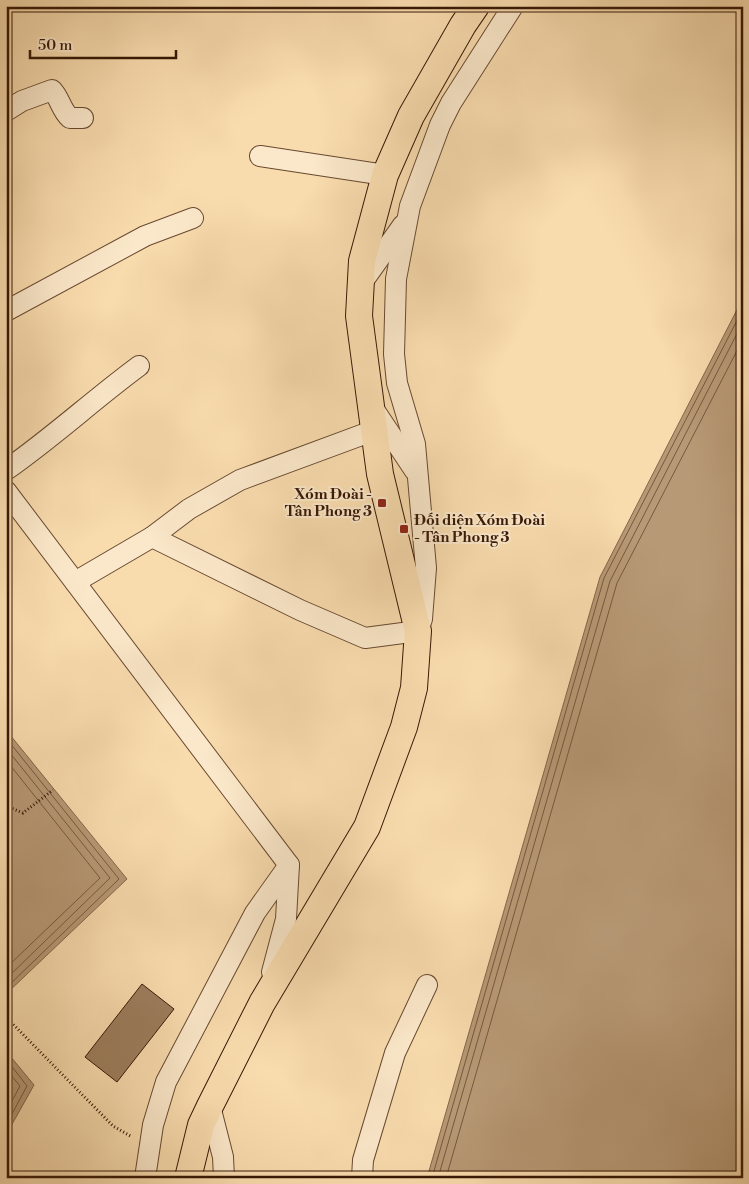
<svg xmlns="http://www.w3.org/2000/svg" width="749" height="1184" viewBox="0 0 749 1184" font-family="'Libre Bodoni',serif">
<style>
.water{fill:#b79975;stroke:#846549}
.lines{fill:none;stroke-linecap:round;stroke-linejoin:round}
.shore{stroke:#77583e;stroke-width:1}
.building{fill:#9c7e5d;stroke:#371806}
.minor-casing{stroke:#684930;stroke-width:22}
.major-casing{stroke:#371806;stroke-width:28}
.path{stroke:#371806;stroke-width:3;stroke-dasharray:1 2.5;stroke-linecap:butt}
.minor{stroke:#fbe8ca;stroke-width:20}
.major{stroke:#f9dcae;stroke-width:26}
.poi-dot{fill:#8f2418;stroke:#fbe8ca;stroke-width:2}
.labels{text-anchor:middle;stroke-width:4;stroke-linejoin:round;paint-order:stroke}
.poi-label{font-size:15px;font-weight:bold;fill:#371806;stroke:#fbe8ca;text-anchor:end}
</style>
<rect width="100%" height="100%" fill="#f9dcae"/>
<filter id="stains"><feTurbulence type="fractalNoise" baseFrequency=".004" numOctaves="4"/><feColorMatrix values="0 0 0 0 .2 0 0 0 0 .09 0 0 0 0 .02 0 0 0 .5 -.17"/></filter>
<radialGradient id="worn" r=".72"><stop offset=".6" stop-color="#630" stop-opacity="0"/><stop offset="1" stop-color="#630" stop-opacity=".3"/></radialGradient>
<!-- water -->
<g class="water">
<polygon points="743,298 743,1178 427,1178 600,577"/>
<polygon points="6,730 127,879 6,994"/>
<polygon points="6,1051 34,1085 6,1135"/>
</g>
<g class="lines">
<!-- shore -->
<g class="shore">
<polyline points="6,738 119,879 6,988"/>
<polyline points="6,748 110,878 6,979"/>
<polyline points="6,760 100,878 6,968"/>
<polyline points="6,1059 27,1086 6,1125"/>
<polyline points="6,1069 20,1086 6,1112"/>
<polyline points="432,1178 604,578 743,309"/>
<polyline points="438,1178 610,581 743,322"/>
<polyline points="446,1178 617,583 743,339"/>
</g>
</g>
<!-- building -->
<polygon class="building" points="142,984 174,1009 117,1082 85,1057"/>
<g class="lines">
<defs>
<g id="minor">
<path d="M6,111L22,101L52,90C60,98 61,110 70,118H83"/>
<polyline points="260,156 385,175"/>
<polyline points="361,284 403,225"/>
<polyline points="6,311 145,236 193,218"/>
<polyline points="373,408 415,471"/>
<path d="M6,470C52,438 93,400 139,366"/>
<polyline points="6,491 289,865 286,919 272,972"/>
<polyline points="152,537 189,509 240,480 375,430"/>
<polyline points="75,582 152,537 300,610 365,638 418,631 422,619 426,568 415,444 397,383 394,354 396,279 410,206 440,125 451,103 513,6"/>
<polyline points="210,1106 223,1157 224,1178"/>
<polyline points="145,1178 153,1125 166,1082 255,913 289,865"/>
<polyline points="362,1178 363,1160 395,1053 427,985"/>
</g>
<polyline id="major" points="188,1178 201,1125 210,1106 262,1003 367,827 404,727 414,688 418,631 380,474 359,316 362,261 385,175 411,116 463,25 476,6"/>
</defs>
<!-- minor casing -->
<use href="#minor" class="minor-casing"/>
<!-- major casing -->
<use href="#major" class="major-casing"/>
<!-- path -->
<g class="path">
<polyline points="6,806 23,813 53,790"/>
<polyline points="6,1017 113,1126 132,1137"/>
</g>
<!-- minor -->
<use href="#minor" class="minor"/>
<!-- major -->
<use href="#major" class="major"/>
</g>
<!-- markers -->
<g class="poi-dot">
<rect x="377" y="498" width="10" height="10" rx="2.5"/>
<rect x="399" y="524" width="10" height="10" rx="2.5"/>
</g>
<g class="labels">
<!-- poi labels -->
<g class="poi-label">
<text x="372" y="499">Xóm Đoài -<tspan x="372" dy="17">Tân Phong 3</tspan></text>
<text x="414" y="525" text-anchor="start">Đối diện Xóm Đoài<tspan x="414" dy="17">- Tân Phong 3</tspan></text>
</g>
</g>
<!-- margin -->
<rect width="749" height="1184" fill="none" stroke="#f9dcae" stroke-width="25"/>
<rect x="8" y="8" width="734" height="1169" fill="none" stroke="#371806" stroke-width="2.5"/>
<rect x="12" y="12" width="724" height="1159" fill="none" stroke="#371806"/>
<!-- scale -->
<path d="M30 50v8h146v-8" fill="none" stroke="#371806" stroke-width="2.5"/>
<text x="38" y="50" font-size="15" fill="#371806" stroke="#fbe8ca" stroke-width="4" paint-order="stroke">50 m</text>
<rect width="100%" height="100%" filter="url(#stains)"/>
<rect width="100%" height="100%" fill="url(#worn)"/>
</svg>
